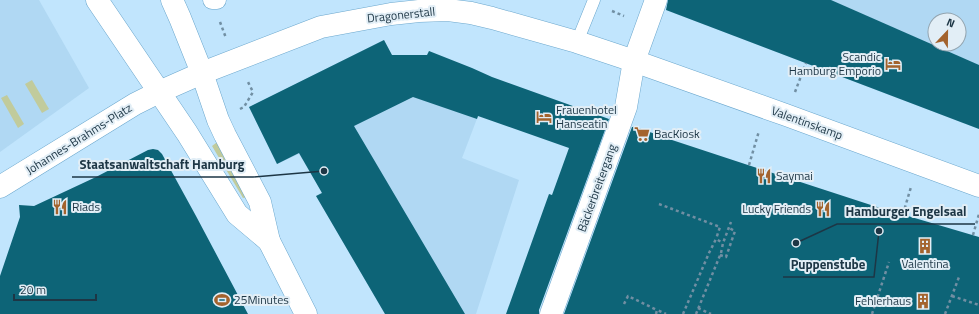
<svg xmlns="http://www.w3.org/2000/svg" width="979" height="314" viewBox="0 0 979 314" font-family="'Titillium Web',sans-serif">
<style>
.built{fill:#b0d8f3;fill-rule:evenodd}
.green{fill:#c1cb9c}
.building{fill:#0d6477}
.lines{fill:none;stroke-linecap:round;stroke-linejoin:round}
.service-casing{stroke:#6ba7cd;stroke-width:13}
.pedestrian-casing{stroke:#6ba7cd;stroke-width:19}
.minor-casing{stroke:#6ba7cd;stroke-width:23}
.tertiary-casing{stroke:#6ba7cd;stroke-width:23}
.secondary-casing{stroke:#6ba7cd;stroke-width:23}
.path{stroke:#718fa3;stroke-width:2.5;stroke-dasharray:3 3;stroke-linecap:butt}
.service{stroke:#fff;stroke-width:12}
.pedestrian{stroke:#fff;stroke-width:18}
.minor{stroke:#fff;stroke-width:22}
.tertiary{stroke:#fff;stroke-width:22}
.secondary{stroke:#fff;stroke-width:22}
.labels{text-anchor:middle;stroke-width:4;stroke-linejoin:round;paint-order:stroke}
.street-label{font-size:12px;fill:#1d3645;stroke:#e2eef6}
.poi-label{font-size:12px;fill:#1d3645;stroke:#e2eef6;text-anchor:start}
.leader{fill:none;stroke:#1d3645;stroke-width:1.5}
.callout-dot{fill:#1d3645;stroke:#e2eef6;stroke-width:1.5}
.callout-label{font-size:13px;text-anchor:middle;font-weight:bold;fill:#1d3645;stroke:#e2eef6;stroke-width:4;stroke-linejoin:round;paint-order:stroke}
</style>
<rect width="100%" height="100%" fill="#c1e5fd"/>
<!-- built -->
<g class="built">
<polygon points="0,0 39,0 89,88 0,152"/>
<path d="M679,0H979V129L674,13ZM935,20H959V44H935Z"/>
<polygon points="384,40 395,61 478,116 462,158 519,180 476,314 385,314 316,196 322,192 299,154 277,164 249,107"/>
</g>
<!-- green -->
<g class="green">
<polygon points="32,80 49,109 42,113 25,84"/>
<polygon points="7,95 24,124 18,128 1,98"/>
<polygon points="220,140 248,197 243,198 212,146"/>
</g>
<!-- building -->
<g class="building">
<polygon points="668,0 831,0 979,65 979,129 666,10"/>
<polygon points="384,40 392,55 427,55 429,51 472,68 492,77 609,119 539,310 539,314 506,314 549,194 552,195 569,148 478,116 477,119 413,97 354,126 465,314 385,314 316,196 322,193 299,153 277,164 249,107"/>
<polygon points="633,126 672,140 754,167 874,206 979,237 979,314 564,314 632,127 633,127"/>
<polygon points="153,149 158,150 162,154 196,216 248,314 0,314 0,276 20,217 19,205 34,206 96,177 148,150"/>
</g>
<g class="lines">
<defs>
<polyline id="service" points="577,42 594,0"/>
<polyline id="pedestrian" points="212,0 217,0"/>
<g id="minor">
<polyline points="0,187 135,104 159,92"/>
<polyline points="551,314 626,107 634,61 656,0"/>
</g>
<polyline id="tertiary" points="159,92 202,73 321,27 391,14 419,11 448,10 471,13 492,18 577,42 634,61 786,115 979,186"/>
<g id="secondary">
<polyline points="97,0 187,133 237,214 269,241"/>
<polyline points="172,0 180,18 202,73 218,120 225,135 260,202 269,241 306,314"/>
</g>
</defs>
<!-- service casing -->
<use href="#service" class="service-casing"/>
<!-- pedestrian casing -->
<use href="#pedestrian" class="pedestrian-casing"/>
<!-- minor casing -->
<use href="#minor" class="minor-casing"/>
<!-- tertiary casing -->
<use href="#tertiary" class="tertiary-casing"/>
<!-- secondary casing -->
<use href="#secondary" class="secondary-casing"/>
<!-- path -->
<g class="path">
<polyline points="612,11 624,16"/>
<polyline points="220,22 226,38"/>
<polyline points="795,92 806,63"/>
<polyline points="240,109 244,107 253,92 248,82"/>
<polyline points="749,165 759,131"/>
<polyline points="659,204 720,227 716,239"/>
<polyline points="903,214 911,187"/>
<polyline points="973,235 979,214"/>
<polyline points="720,255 726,257 735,231 729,228"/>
<polyline points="952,296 979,305"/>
<polyline points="624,304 628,296 657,310"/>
<polyline points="698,308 711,314"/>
<polyline points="656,314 657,310 666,314"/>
<polyline points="683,314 709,253 716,239 723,243"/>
<polyline points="696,314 721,253 723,243 731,222"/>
<polyline points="872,314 889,262"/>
<polyline points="945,314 959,277"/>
</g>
<!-- service -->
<use href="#service" class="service"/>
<!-- pedestrian -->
<use href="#pedestrian" class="pedestrian"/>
<!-- minor -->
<use href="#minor" class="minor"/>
<!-- tertiary -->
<use href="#tertiary" class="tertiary"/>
<!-- secondary -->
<use href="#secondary" class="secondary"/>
</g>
<!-- icons -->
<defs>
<symbol id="hotel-bare" viewBox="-9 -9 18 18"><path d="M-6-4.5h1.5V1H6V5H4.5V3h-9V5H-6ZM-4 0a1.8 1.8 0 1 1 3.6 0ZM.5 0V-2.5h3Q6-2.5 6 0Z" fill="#a3632d" stroke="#e2eef6" stroke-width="2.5" paint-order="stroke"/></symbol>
<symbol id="supermarket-bare" viewBox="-9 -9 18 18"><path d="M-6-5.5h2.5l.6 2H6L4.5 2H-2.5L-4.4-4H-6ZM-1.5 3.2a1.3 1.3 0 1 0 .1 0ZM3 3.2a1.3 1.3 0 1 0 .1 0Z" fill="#a3632d" stroke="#e2eef6" stroke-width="2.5" paint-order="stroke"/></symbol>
<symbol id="restaurant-bare" viewBox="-9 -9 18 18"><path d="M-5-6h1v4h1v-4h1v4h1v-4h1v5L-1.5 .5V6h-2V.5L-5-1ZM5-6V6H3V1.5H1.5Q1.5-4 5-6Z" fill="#a3632d" stroke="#e2eef6" stroke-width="2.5" paint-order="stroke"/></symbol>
<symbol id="building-bare" viewBox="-9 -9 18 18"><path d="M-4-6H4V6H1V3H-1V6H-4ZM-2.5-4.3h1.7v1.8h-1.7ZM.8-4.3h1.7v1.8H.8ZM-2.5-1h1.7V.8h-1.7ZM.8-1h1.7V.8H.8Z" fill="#a3632d" stroke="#e2eef6" stroke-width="2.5" paint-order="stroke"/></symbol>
<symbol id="stadium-bare" viewBox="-9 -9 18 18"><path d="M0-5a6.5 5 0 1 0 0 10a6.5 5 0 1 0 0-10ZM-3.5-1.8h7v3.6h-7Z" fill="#a3632d" stroke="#e2eef6" stroke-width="2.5" paint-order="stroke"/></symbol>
</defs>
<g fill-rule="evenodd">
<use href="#hotel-bare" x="882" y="53" width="22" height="22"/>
<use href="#hotel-bare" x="533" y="106" width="22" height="22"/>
<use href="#supermarket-bare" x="631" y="123" width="22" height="22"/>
<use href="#restaurant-bare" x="753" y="165" width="22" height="22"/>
<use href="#restaurant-bare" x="49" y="196" width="22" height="22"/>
<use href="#restaurant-bare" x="812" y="198" width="22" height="22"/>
<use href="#building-bare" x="914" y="235" width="22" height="22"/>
<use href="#stadium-bare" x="211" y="289" width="22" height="22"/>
<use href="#building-bare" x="912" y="290" width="22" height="22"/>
</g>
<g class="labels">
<!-- street labels -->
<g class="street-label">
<text transform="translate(401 15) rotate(-6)" y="4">Dragonerstall</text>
<text transform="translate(807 123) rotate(20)" y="4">Valentinskamp</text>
<text transform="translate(79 139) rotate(-32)" y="4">Johannes-Brahms-Platz</text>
<text transform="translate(597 188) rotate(-70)" y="4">Bäckerbreitergang</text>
</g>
<!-- poi labels -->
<g class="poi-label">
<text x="881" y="61" text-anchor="end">Scandic<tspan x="881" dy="14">Hamburg Emporio</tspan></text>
<text x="556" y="114">Frauenhotel<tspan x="556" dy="14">Hanseatin</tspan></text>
<text x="654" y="138">BacKiosk</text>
<text x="776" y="180">Saymai</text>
<text x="72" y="211">Riads</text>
<text x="811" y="213" text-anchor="end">Lucky Friends</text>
<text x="925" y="268" text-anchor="middle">Valentina</text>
<text x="234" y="304">25Minutes</text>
<text x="911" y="305" text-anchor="end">Fehlerhaus</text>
</g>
</g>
<!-- callouts -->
<path class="leader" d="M324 171L253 177H72M796 243L837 224H975M879 231L874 277H783"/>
<g class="callout-dot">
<circle cx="324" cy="171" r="4"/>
<circle cx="796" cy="243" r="4"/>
<circle cx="879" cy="231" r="4"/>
</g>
<g class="callout-label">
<text x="162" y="169">Staatsanwaltschaft Hamburg</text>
<text x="906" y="216">Hamburger Engelsaal</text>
<text x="828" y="269">Puppenstube</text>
</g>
<!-- north arrow -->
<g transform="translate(947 32) rotate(22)"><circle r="19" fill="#e2eef6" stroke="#93a4af"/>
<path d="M0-3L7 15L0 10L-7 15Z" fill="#a3632d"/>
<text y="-6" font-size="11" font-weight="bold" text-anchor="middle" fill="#1d3645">N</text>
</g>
<!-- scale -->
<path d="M14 294v6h82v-6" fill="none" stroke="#1d3645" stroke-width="2"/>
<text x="20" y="294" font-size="12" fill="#1d3645" stroke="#e2eef6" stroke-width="3" paint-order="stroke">20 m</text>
</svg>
